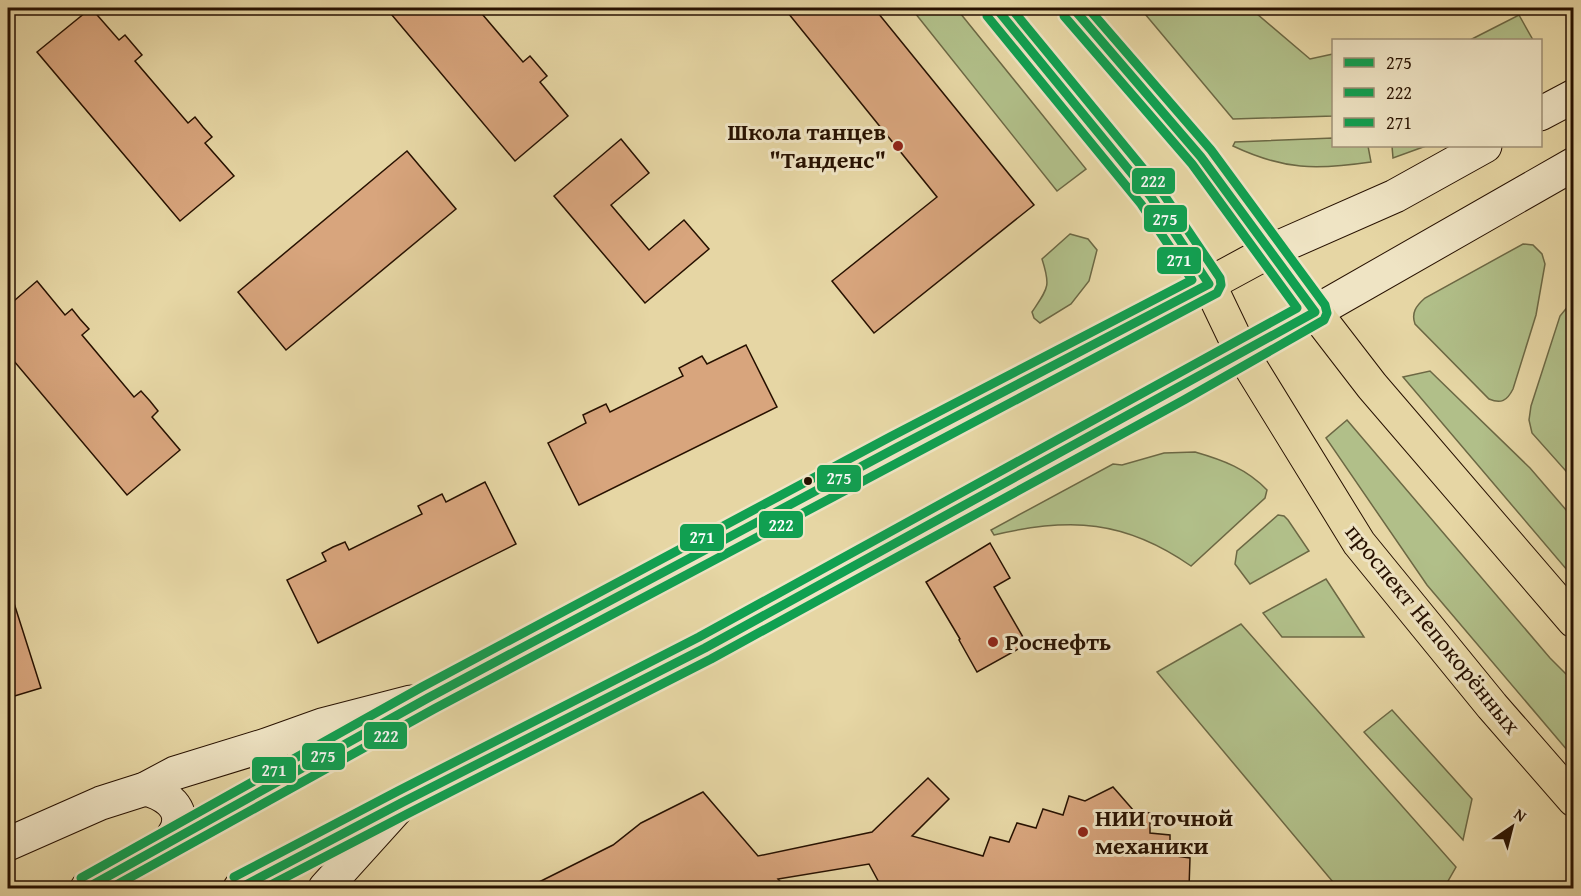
<svg xmlns="http://www.w3.org/2000/svg" width="1581" height="896" viewBox="0 0 1581 896" font-family="'Gentium Book Plus',serif">
<style>
.green{fill:#b1bf89;stroke:#6c6844;stroke-width:1.5}
.building{fill:#d8a57d;stroke:#271100;stroke-width:1.5}
.lines{fill:none;stroke-linecap:round;stroke-linejoin:round}
.secondary-casing{stroke:#271100;stroke-width:35}
.primary-casing{stroke:#271100;stroke-width:35}
.secondary{stroke:#efe4c4;stroke-width:33}
.primary{stroke:#e6d6a4;stroke-width:33}
.bus-1-casing{stroke:#efe4c4;stroke-width:14}
.bus-2-casing{stroke:#efe4c4;stroke-width:14}
.bus-3-casing{stroke:#efe4c4;stroke-width:14}
.bus-1{stroke:#11a051;stroke-width:9}
.bus-2{stroke:#11a051;stroke-width:9}
.bus-3{stroke:#11a051;stroke-width:9}
.poi-dot{fill:#8f2418;stroke:#efe4c4;stroke-width:2}
.bus-dot{fill:#271100;stroke:#efe4c4;stroke-width:2}
.labels{text-anchor:middle;stroke-width:6;stroke-linejoin:round;paint-order:stroke}
.poi-label{font-size:24px;font-weight:bold;fill:#271100;stroke:#efe4c4;text-anchor:start}
.street-label{font-size:24px;fill:#271100;stroke:#efe4c4}
.line-badge{stroke:#efe4c4;stroke-width:2}
.badge-label{font-size:16px;text-anchor:middle;font-weight:bold;fill:#fff}
</style>
<rect width="100%" height="100%" fill="#e6d6a4"/>
<filter id="stains"><feTurbulence type="fractalNoise" baseFrequency=".00333" numOctaves="4"/><feColorMatrix values="0 0 0 0 .2 0 0 0 0 .09 0 0 0 0 .02 0 0 0 .5 -.17"/></filter>
<radialGradient id="worn" r=".72"><stop offset=".6" stop-color="#630" stop-opacity="0"/><stop offset="1" stop-color="#630" stop-opacity=".3"/></radialGradient>
<!-- green -->
<g class="green">
<polygon points="911,8 956,8 1086,169 1057,191"/>
<polygon points="1140,8 1250,8 1310,59 1333,54 1333,116 1233,119"/>
<polygon points="1519,15 1533,40 1470,40"/>
<path d="M1333,138L1334,146H1368L1371,162C1316,170 1284,170 1233,146L1235,142Z"/>
<polygon points="1392,146 1426,146 1393,158"/>
<path d="M1070,234L1088,239L1097,250L1089,281L1071,304L1040,323L1034,318L1032,312C1048,288 1051,287 1042,259Z"/>
<path d="M1523,244L1533,245L1542,254L1545,264L1536,315L1513,389C1507,401 1501,404 1489,399L1415,324C1411,313 1416,306 1425,298Z"/>
<polygon points="1573,300 1574,478 1573,479 1532,433 1529,420 1531,406 1560,316"/>
<polygon points="1430,371 1530,468 1573,518 1573,577 1403,377"/>
<polygon points="1347,420 1550,658 1573,681 1573,757 1427,585 1326,438"/>
<path d="M1195,452C1223,460 1247,469 1267,490L1265,498L1191,566C1125,520 1070,517 994,535L991,530L1113,464L1122,465L1164,453Z"/>
<polygon points="1278,515 1284,516 1288,520 1309,551 1250,584 1235,564 1237,551"/>
<polygon points="1326,579 1364,637 1282,637 1263,613"/>
<polygon points="1241,624 1456,867 1444,888 1338,888 1157,672"/>
<polygon points="1392,710 1472,799 1463,840 1364,732"/>
</g>
<!-- building -->
<g class="building">
<polygon points="91,8 119,40 125,35 142,55 135,61 188,123 195,117 203,127 212,137 205,143 234,176 180,221 37,52"/>
<polygon points="386,8 477,8 523,62 530,56 547,76 540,82 568,116 515,161"/>
<polygon points="784,8 874,8 1034,205 874,333 832,281 937,197"/>
<polygon points="621,139 649,173 611,205 649,250 684,220 709,249 645,303 554,196"/>
<polygon points="407,151 456,209 286,350 238,292"/>
<polygon points="37,281 65,315 72,309 80,319 89,329 82,335 134,397 141,391 150,401 158,411 152,417 180,450 127,495 8,354 8,306"/>
<polygon points="746,345 777,407 579,505 548,443 586,423 583,415 606,404 610,412 683,376 679,368 702,356 707,364"/>
<polygon points="485,482 516,544 318,643 287,580 326,561 322,553 333,547 345,542 349,550 422,514 418,506 442,494 446,502"/>
<polygon points="990,543 1010,578 994,587 1027,644 977,672 959,640 960,639 926,582"/>
<polygon points="13,600 41,688 8,698 8,601"/>
<polygon points="928,778 949,799 912,836 983,856 990,837 1009,842 1017,823 1036,828 1043,809 1063,815 1069,796 1085,801 1113,787 1134,811 1150,813 1150,833 1170,835 1170,855 1190,858 1189,888 882,888 869,864 778,879 786,888 527,888 613,845 641,823 703,792 758,856 872,832"/>
</g>
<g class="lines">
<defs>
<g id="secondary">
<polyline points="1540,114 1574,96"/>
<polyline points="1270,251 1395,196 1485,146"/>
<polyline points="1315,312 1574,164"/>
<path d="M145,789C162,793 183,805 178,825C177,831 172,837 169,843"/>
<polyline points="8,844 101,803 145,789 175,773 266,745 322,725 411,702"/>
<polyline points="325,888 400,805"/>
</g>
<g id="primary">
<polyline points="996,8 1151,197 1209,284 1242,353 1359,543 1492,706 1574,800"/>
<polyline points="1073,8 1201,157 1315,312 1372,386 1574,621"/>
<polyline points="87,888 428,698 896,448 1139,322 1270,251"/>
<polyline points="240,888 403,802 705,648 1178,389 1315,312"/>
</g>
</defs>
<!-- secondary casing -->
<use href="#secondary" class="secondary-casing"/>
<!-- primary casing -->
<use href="#primary" class="primary-casing"/>
<!-- secondary -->
<use href="#secondary" class="secondary"/>
<!-- primary -->
<use href="#primary" class="primary"/>
<defs>
<g id="bus-1">
<polyline points="87,888 428,698 896,448 1209,284 1151,197 996,8"/>
<polyline points="240,888 403,802 705,648 1315,312 1201,157 1073,8"/>
</g>
<g id="bus-2">
<polyline points="111,888 434,709 1217,293 1221,285 1220,278 1160,189 1011,8"/>
<polyline points="265,888 409,813 711,659 1184,400 1324,320 1327,313 1325,305 1211,150 1088,8"/>
</g>
<g id="bus-3">
<polyline points="234,877 398,791 699,637 1297,308 1192,164 1064,16"/>
<polyline points="81,878 422,687 890,437 1192,280 1141,204 987,16"/>
</g>
</defs>
<!-- bus-1 casing -->
<use href="#bus-1" class="bus-1-casing"/>
<!-- bus-2 casing -->
<use href="#bus-2" class="bus-2-casing"/>
<!-- bus-3 casing -->
<use href="#bus-3" class="bus-3-casing"/>
<!-- bus-1 -->
<use href="#bus-1" class="bus-1"/>
<!-- bus-2 -->
<use href="#bus-2" class="bus-2"/>
<!-- bus-3 -->
<use href="#bus-3" class="bus-3"/>
</g>
<!-- markers -->
<g class="poi-dot">
<circle cx="898" cy="146" r="6"/>
<circle cx="993" cy="642" r="6"/>
<circle cx="1083" cy="832" r="6"/>
</g>
<circle class="bus-dot" cx="808" cy="481" r="5"/>
<g class="labels">
<!-- poi labels -->
<g class="poi-label">
<text x="886" y="140" text-anchor="end">Школа танцев<tspan x="886" dy="28">"Танденс"</tspan></text>
<text x="1005" y="650">Роснефть</text>
<text x="1095" y="826">НИИ точной<tspan x="1095" dy="28">механики</tspan></text>
</g>
<!-- street labels -->
<g class="street-label">
<text transform="translate(1433 629) rotate(51)" y="8">проспект Непокорённых</text>
</g>
</g>
<g class="line-badge">
<rect x="1131" y="167" width="45" height="28" rx="6" fill="#11a051"/>
<rect x="1143" y="204" width="45" height="29" rx="6" fill="#11a051"/>
<rect x="1156" y="246" width="46" height="29" rx="6" fill="#11a051"/>
<rect x="816" y="464" width="46" height="29" rx="6" fill="#11a051"/>
<rect x="758" y="510" width="46" height="29" rx="6" fill="#11a051"/>
<rect x="679" y="523" width="46" height="29" rx="6" fill="#11a051"/>
<rect x="363" y="721" width="45" height="29" rx="6" fill="#11a051"/>
<rect x="301" y="742" width="45" height="29" rx="6" fill="#11a051"/>
<rect x="251" y="756" width="46" height="28" rx="6" fill="#11a051"/>
</g>
<g class="badge-label">
<text x="1153" y="187">222</text>
<text x="1165" y="225">275</text>
<text x="1179" y="266">271</text>
<text x="839" y="484">275</text>
<text x="781" y="531">222</text>
<text x="702" y="543">271</text>
<text x="386" y="742">222</text>
<text x="323" y="762">275</text>
<text x="274" y="776">271</text>
</g>
<!-- margin -->
<rect width="1581" height="896" fill="none" stroke="#e6d6a4" stroke-width="30"/>
<rect x="9" y="9" width="1563" height="878" fill="none" stroke="#271100" stroke-width="3"/>
<rect x="15" y="15" width="1551" height="866" fill="none" stroke="#271100" stroke-width="1.5"/>
<!-- legend -->
<rect x="1332" y="39" width="210" height="108" fill="#efe4c4" stroke="#9f9076" stroke-width="1.5"/>
<rect x="1344" y="58" width="30" height="9" fill="#11a051" stroke="#9f9076" stroke-width="1.5"/>
<text x="1386" y="69" font-size="18" fill="#271100">275</text>
<rect x="1344" y="88" width="30" height="9" fill="#11a051" stroke="#9f9076" stroke-width="1.5"/>
<text x="1386" y="99" font-size="18" fill="#271100">222</text>
<rect x="1344" y="118" width="30" height="9" fill="#11a051" stroke="#9f9076" stroke-width="1.5"/>
<text x="1386" y="129" font-size="18" fill="#271100">271</text>
<!-- north arrow -->
<g transform="translate(1512 827) rotate(35)" stroke="#efe4c4" stroke-width="4.5" paint-order="stroke">
<path d="M0-4.5L10 22L0 15L-10 22Z" fill="#271100"/>
<text y="-9" font-size="16" font-weight="bold" text-anchor="middle" fill="#271100">N</text>
</g>
<rect width="100%" height="100%" filter="url(#stains)"/>
<rect width="100%" height="100%" fill="url(#worn)"/>
</svg>
